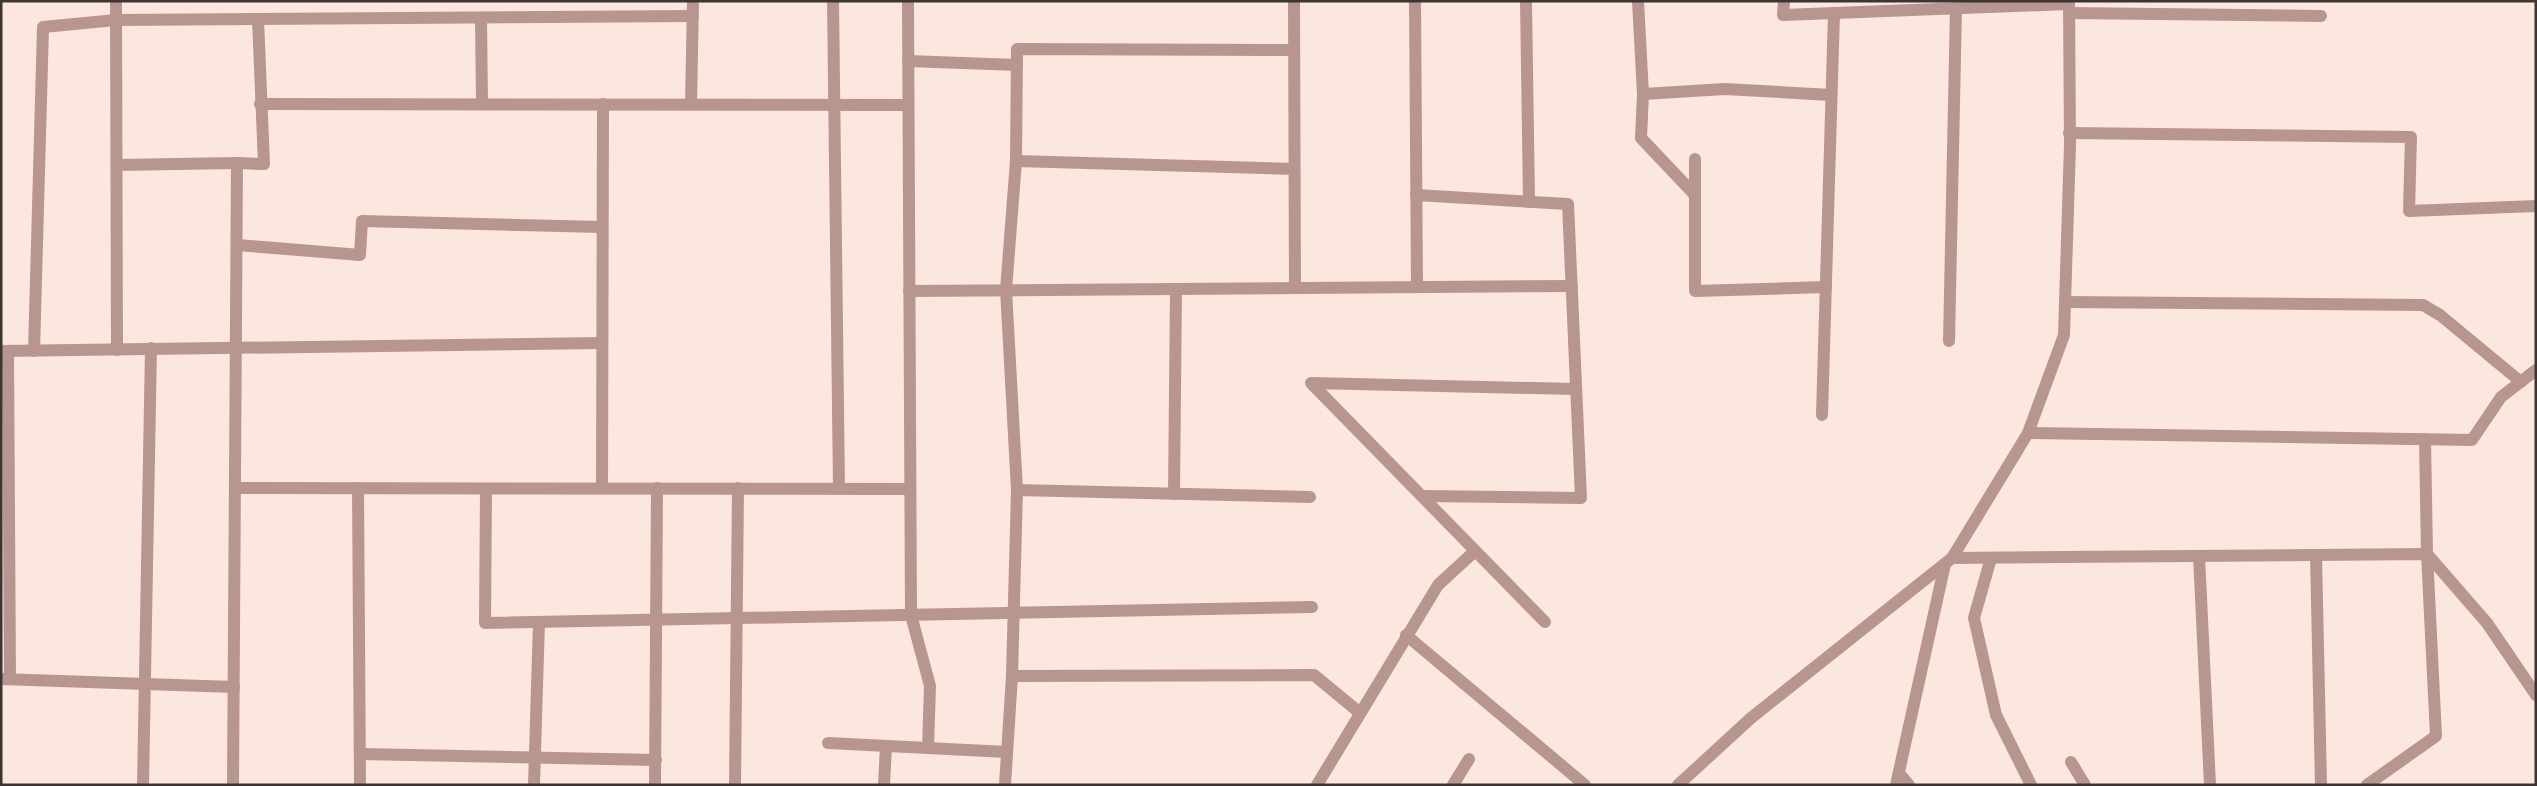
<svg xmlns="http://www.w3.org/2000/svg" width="2537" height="786" viewBox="0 0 2537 786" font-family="'Exo 2',sans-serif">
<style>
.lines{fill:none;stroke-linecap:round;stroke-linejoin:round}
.minor{stroke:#b89690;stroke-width:12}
</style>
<rect width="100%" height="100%" fill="#fbe7de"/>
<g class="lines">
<!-- minor -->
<g class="minor">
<polyline points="116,1 117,350"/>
<polyline points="833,1 839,488"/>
<polyline points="908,1 911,615 930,686 928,748"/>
<polyline points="1294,1 1295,288"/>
<polyline points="1415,1 1417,287"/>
<polyline points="1526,1 1529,202"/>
<polyline points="1638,1 1643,94 1641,138 1695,195"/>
<polyline points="1784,1 1783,15 2069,4"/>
<polyline points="2069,13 2321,16"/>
<polyline points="481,18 482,104"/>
<polyline points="1294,50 1017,49 1016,161 1294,169"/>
<polyline points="908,61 1017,65"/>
<polyline points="1643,94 1725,89 1831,95"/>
<polyline points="260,104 908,105"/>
<polyline points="691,104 693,1"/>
<polyline points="2069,133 2411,137 2409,211 2536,206"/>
<polyline points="1695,159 1695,291 1826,287"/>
<polyline points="1016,161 1006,290 1017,490"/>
<polyline points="117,165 237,163"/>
<polyline points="1416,195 1568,204 1581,498 1422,496"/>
<polyline points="237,245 360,255 362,221 602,227"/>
<polyline points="909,291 1572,286"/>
<polyline points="2065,302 2423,305 2440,315 2521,382"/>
<polyline points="1949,341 1956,8"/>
<polyline points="1,351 602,343"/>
<polyline points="8,351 10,679"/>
<polyline points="34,351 43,27 116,20 693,16"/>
<polyline points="1822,415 1834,13"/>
<polyline points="2028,433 2472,440 2501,397 2536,370"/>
<polyline points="235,488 910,489"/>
<polyline points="358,488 360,785"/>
<polyline points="602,488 603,104"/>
<polyline points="486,489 485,623 1312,607"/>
<polyline points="1174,494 1176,289"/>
<polyline points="2316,555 2321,785"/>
<polyline points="2199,556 2210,785"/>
<polyline points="1952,558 2427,554 2487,623 2536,695"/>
<polyline points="1991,558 1974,618 1996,715 2031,785"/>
<polyline points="1545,622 1311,383 1575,389"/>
<polyline points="1406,635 1585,785"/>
<polyline points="1012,676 1017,490 1310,497"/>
<polyline points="1,679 234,687"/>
<polyline points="828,743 1007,752"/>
<polyline points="360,754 656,760"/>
<polyline points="2071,762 2085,785"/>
<polyline points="1899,773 1909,785"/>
<polyline points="143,785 151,348"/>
<polyline points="233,785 237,163 264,164 258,19"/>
<polyline points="534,785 539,622"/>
<polyline points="655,785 657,488"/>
<polyline points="735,785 738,488"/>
<polyline points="884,785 886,746"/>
<polyline points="1005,785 1012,676 1314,675 1360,713"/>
<polyline points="1317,785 1438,585 1475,551"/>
<polyline points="1453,785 1469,759"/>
<polyline points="1678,785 1751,718 1952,558 2028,433 2064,335 2070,145 2069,1"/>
<polyline points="1896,785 1945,564"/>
<polyline points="2367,785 2436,736 2427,554 2425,439"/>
</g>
</g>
<!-- border -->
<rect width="2537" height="786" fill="none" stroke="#3d3532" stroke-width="5"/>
</svg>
